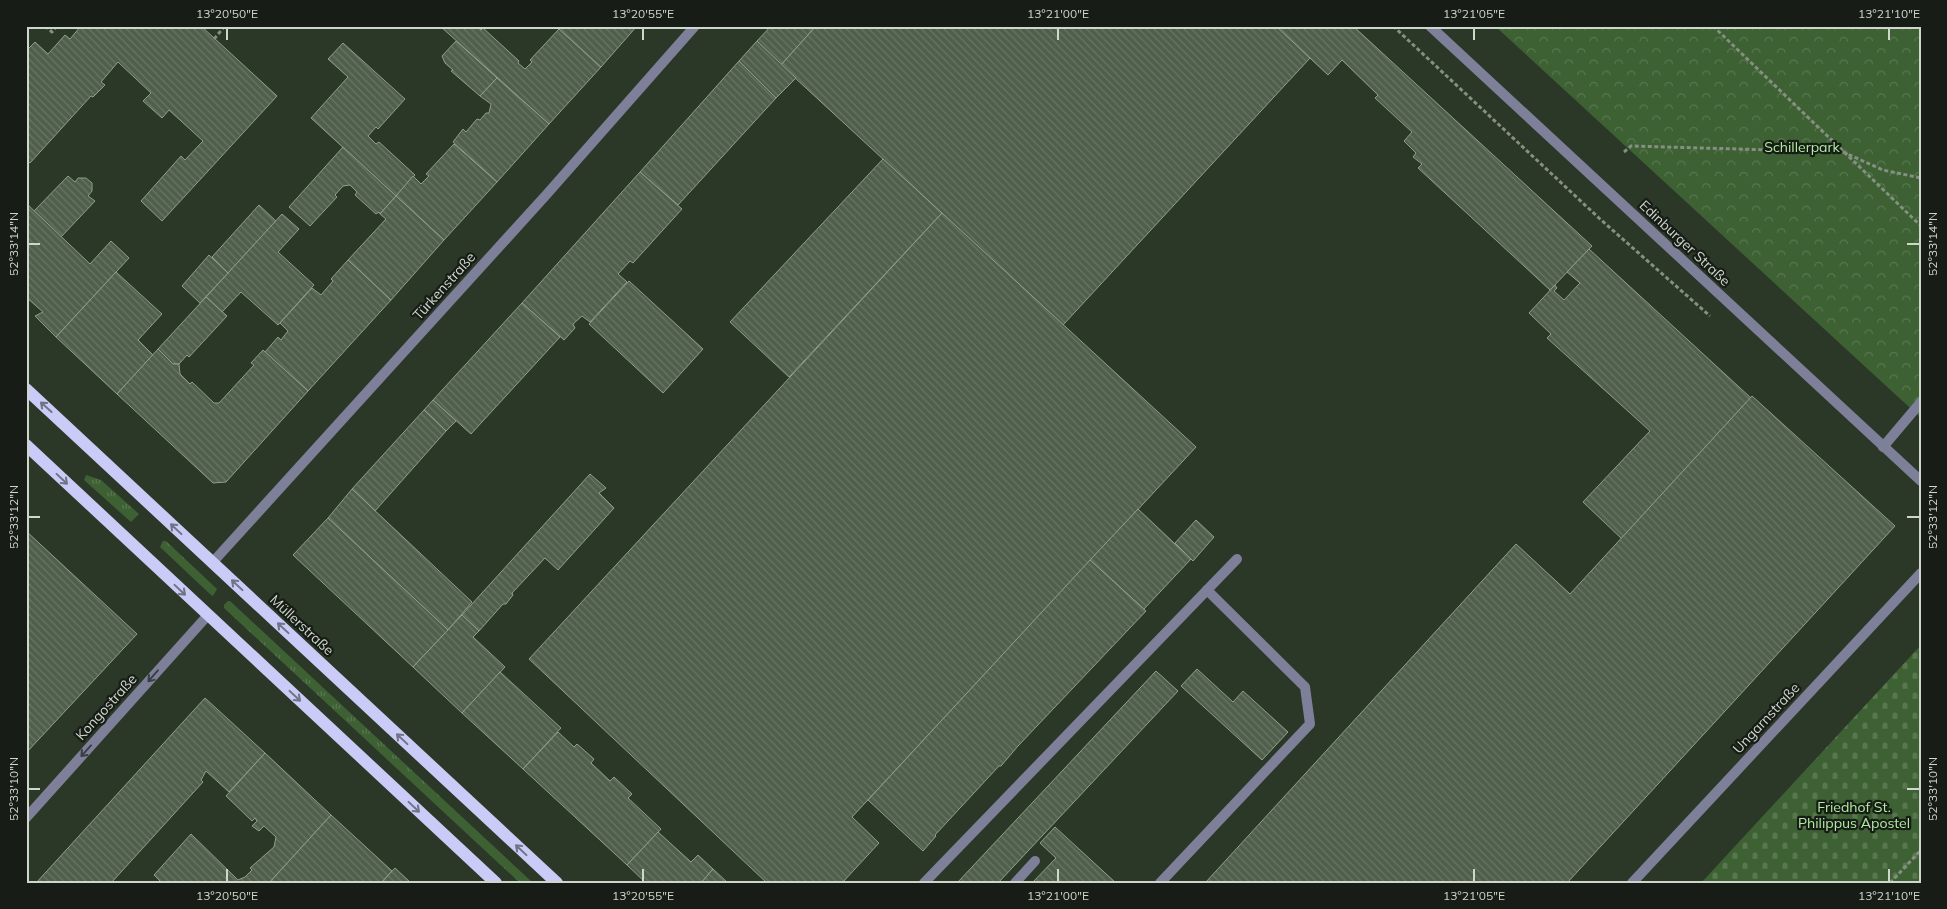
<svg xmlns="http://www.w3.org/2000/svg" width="1947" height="909" viewBox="0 0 1947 909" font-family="Mulish,sans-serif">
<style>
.grass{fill:url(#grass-tufts)}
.cemetery{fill:url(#cemetery-stones)}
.park{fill:url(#park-crowns)}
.building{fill:url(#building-back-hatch);stroke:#8f9f8a}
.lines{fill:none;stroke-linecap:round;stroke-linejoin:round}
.path{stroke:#858f82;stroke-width:3;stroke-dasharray:4 2.5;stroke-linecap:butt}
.service{stroke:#7e7f99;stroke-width:10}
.minor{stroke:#7e7f99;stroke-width:10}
.primary{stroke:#cacbf6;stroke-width:12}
.oneway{stroke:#707486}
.oneway2{stroke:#3b3f44}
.ticks{fill:none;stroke:#cfd7cc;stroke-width:2}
.labels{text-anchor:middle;stroke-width:4.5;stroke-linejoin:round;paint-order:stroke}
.park-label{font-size:14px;fill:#b0eca0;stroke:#171d16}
.street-label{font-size:14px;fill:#cfd7cc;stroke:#171d16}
.neatline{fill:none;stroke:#cfd7cc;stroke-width:2}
.ticks-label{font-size:12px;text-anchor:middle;fill:#cfd7cc}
</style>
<defs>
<pattern id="grass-tufts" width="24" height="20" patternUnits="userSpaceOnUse" patternTransform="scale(1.25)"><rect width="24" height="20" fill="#3d6133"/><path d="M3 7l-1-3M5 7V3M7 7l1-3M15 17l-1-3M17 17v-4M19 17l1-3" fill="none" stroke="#58774f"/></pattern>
<pattern id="cemetery-stones" width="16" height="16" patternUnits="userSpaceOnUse" patternTransform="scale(1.25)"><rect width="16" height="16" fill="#3d6133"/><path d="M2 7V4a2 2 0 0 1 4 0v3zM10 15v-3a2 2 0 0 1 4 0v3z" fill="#58774f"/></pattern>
<pattern id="park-crowns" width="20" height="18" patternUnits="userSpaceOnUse" patternTransform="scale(1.25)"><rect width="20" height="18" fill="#3d6133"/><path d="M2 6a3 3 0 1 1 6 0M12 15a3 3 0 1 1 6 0" fill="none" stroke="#58774f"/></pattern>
<pattern id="building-back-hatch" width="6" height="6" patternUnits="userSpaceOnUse" patternTransform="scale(1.25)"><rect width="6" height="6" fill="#505f4c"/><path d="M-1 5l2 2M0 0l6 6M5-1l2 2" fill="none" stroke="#687565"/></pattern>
</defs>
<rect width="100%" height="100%" fill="#2b3827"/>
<!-- grass -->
<g class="grass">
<polygon points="86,475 101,480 139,514 131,522 84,480"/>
<polygon points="163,541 166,541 217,589 213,596 211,595 160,547"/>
<polygon points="228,601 230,601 533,883 520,883 224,608 224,605"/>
</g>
<!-- cemetery -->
<polygon class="cemetery" points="1921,645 1921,883 1701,883"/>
<!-- park -->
<polygon class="park" points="1495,26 1921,26 1921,418"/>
<!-- building -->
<g class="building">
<polygon points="81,26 201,26 277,96 162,221 141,201 181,156 185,160 203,141 169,110 162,118 143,101 151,93 118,62 101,82 105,85 93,97 91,96 30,163 26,160 26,51 35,42 48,54 65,35 70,39"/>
<polygon points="440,26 477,26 481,30 483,28 519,61 518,63 525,69 532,62 530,60 559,29 601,67 549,124"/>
<polygon points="561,26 637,26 601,67 559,29"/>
<polygon points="771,26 816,26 781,65 757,41"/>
<polygon points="816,26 1276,26 1310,58 1063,325 781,65"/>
<polygon points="1276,26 1353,26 1592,246 1550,290 1418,168 1422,164 1413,157 1416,153 1404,141 1412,132 1375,98 1378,95 1342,60 1328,75"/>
<polygon points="456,41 497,78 480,96 451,71 453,70 445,63 442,56"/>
<polygon points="757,41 796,78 776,98 739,61"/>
<polygon points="343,43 405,99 378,129 376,127 368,136 376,144 379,142 415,175 396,196 311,118 348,77 328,59"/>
<polygon points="739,61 776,98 678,205 640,172"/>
<polygon points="497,78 549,124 497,182 453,142 463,129 466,132 477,119 480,120 486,113 489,113 491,104 480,96"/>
<polygon points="454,144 497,182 444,240 396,196 413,176 421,184 429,176 426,174"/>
<polygon points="343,147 396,196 380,214 379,212 376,214 355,195 357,192 350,185 343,186 335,195 337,197 310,226 289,207"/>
<polygon points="883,159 942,213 789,377 730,322"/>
<polygon points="640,172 682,209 633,263 630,261 618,274 627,282 590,322 582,316 573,324 575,328 564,340 522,303"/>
<polygon points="68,176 75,182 78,178 86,178 92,183 92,191 88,196 95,201 61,237 34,211"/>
<polygon points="396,196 444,240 391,300 348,260 386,219 380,214"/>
<polygon points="26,203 90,264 111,241 129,258 56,337 35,316 43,312 26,297"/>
<polygon points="259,205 276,221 228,273 212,257"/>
<polygon points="942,213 1196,447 852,817 879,843 842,883 767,883 529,659"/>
<polygon points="282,214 299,229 278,252 314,285 278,325 241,292 222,312 206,297"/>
<polygon points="1589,249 1751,398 1622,539 1583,502 1650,431 1547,338 1551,334 1529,313 1555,285 1557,288 1554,291 1564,300 1580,283 1567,272"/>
<polygon points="209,255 228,273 200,303 182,286"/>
<polygon points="348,260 391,300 308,391 265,352 278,337 281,340 288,331 280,323 312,288 321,295 333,281 331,279"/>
<polygon points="116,272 162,314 138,340 153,355 117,394 56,337"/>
<polygon points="629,281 703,349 663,393 589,324"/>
<polygon points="206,297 227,316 189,357 187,355 179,364 173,364 158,349"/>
<polygon points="522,303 560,337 471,434 433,400"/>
<polygon points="158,349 173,364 179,364 180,374 190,384 192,382 214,403 219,403 254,365 251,363 263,350 308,391 226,482 213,483 117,394"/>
<polygon points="1752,396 1895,526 1567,883 1205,883 1516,544 1570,594"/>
<polygon points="433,400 456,421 446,431 424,410"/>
<polygon points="424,410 446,431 375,511 352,489"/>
<polygon points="590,474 606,488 599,493 614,508 558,570 545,558 512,593 513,595 506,604 503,604 479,631 462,615"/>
<polygon points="352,489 472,602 448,630 328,518"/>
<polygon points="1138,509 1191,559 1144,609 1090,560"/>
<polygon points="328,518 448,630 413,667 293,555"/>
<polygon points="1196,520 1214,537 1193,561 1175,543"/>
<polygon points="26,531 137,634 26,753"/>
<polygon points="1090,560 1146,611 1018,746 1001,766 999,766 935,835 936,836 923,851 868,800"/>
<polygon points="462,615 479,631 473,637 505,667 462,713 413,667"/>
<polygon points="1197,669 1233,702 1243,691 1288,732 1262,760 1181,686"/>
<polygon points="1156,671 1178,691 998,883 957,883"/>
<polygon points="500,672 561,728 523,769 462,713"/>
<polygon points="205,698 265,753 229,792 206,771 201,780 203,782 111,883 36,883"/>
<polygon points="558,732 574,747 577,744 594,759 591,763 610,781 614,777 632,794 628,798 661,829 627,865 523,769"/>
<polygon points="265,753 331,815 269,883 162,883 154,875 191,834 238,880 245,877 252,870 250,868 274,847 276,837 264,826 259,831 252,826 257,821 255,818 252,821 226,796"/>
<polygon points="331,815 392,871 381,883 269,883"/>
<polygon points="1055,827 1116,883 1032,883 1056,858 1040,843"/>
<polygon points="658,832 691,862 698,855 713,869 701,883 646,883 627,865"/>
<polygon points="395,868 411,883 381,883"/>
<polygon points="713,869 728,883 701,883"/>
</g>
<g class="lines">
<!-- path -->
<g class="path">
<polyline points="45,26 52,32 57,26"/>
<polyline points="1393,26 1600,219 1710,316"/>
<polyline points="1713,26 1921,226"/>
<polyline points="214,39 225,26"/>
<polyline points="1624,152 1631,146 1843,152 1883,170 1921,178"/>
<polyline points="1890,883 1921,850"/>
</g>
<!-- service -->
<g class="service">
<polyline points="1883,447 1921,402"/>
<polyline points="924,883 1237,559"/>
<polyline points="1015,883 1035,861"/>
<polyline points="1160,883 1310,724 1305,687 1207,590"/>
</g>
<!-- minor -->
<g class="minor">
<polyline points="1430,26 1921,481"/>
<polyline points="212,563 547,194 695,26"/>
<polyline points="26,818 208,615"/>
<polyline points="1632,883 1921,573"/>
</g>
<!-- primary -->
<g class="primary">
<polyline points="26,389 557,883"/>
<polyline points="26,445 496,883"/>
</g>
</g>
<!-- one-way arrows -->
<defs><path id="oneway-shaft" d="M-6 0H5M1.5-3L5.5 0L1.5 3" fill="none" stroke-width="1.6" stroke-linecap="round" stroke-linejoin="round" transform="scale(1.25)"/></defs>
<g class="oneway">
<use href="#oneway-shaft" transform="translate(46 407) rotate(-138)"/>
<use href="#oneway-shaft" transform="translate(62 479) rotate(43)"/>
<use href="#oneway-shaft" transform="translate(176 529) rotate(-137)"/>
<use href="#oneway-shaft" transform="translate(237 585) rotate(-137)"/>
<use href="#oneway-shaft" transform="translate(180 590) rotate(43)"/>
<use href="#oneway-shaft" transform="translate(283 628) rotate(-137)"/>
<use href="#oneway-shaft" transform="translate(295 696) rotate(43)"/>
<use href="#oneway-shaft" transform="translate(402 739) rotate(-137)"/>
<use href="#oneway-shaft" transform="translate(414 807) rotate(43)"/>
<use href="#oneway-shaft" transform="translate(521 850) rotate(-137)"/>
</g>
<g class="oneway2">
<use href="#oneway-shaft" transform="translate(153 676) rotate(131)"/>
<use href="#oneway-shaft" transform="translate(86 751) rotate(132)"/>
</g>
<!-- ticks -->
<path class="ticks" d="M227,28V40M643,28V40M1058,28V40M1474,28V40M1889,28V40M28,244H40M1907,244H1920M28,517H40M1907,517H1920M28,789H40M1907,789H1920M227,869V882M643,869V882M1058,869V882M1474,869V882M1889,869V882"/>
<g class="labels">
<!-- park labels -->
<g class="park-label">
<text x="1802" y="152">Schillerpark</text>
<text x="1854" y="812">Friedhof St.<tspan x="1854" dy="16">Philippus Apostel</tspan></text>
</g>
<!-- street labels -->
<g class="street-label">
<text transform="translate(1685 243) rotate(43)" y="5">Edinburger Straße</text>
<text transform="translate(444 286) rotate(-48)" y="5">Türkenstraße</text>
<text transform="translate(302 625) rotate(43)" y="5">Müllerstraße</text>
<text transform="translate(106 707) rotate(-48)" y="5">Kongostraße</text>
<text transform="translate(1766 718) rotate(-47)" y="5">Ungarnstraße</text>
</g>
</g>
<!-- border -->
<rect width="1947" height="909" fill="none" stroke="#171d16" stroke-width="55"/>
<rect x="28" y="28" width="1892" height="854" class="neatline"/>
<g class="ticks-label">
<text x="227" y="18">13°20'50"E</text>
<text x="643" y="18">13°20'55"E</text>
<text x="1058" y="18">13°21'00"E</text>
<text x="1474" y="18">13°21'05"E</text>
<text x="1889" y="18">13°21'10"E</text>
<text transform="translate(14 244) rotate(-90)" y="4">52°33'14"N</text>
<text transform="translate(1933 244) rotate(-90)" y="4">52°33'14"N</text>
<text transform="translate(14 517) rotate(-90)" y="4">52°33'12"N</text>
<text transform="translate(1933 517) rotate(-90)" y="4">52°33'12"N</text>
<text transform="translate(14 789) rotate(-90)" y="4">52°33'10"N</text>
<text transform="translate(1933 789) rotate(-90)" y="4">52°33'10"N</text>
<text x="227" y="900">13°20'50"E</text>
<text x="643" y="900">13°20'55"E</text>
<text x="1058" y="900">13°21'00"E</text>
<text x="1474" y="900">13°21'05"E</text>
<text x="1889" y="900">13°21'10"E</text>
</g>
</svg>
